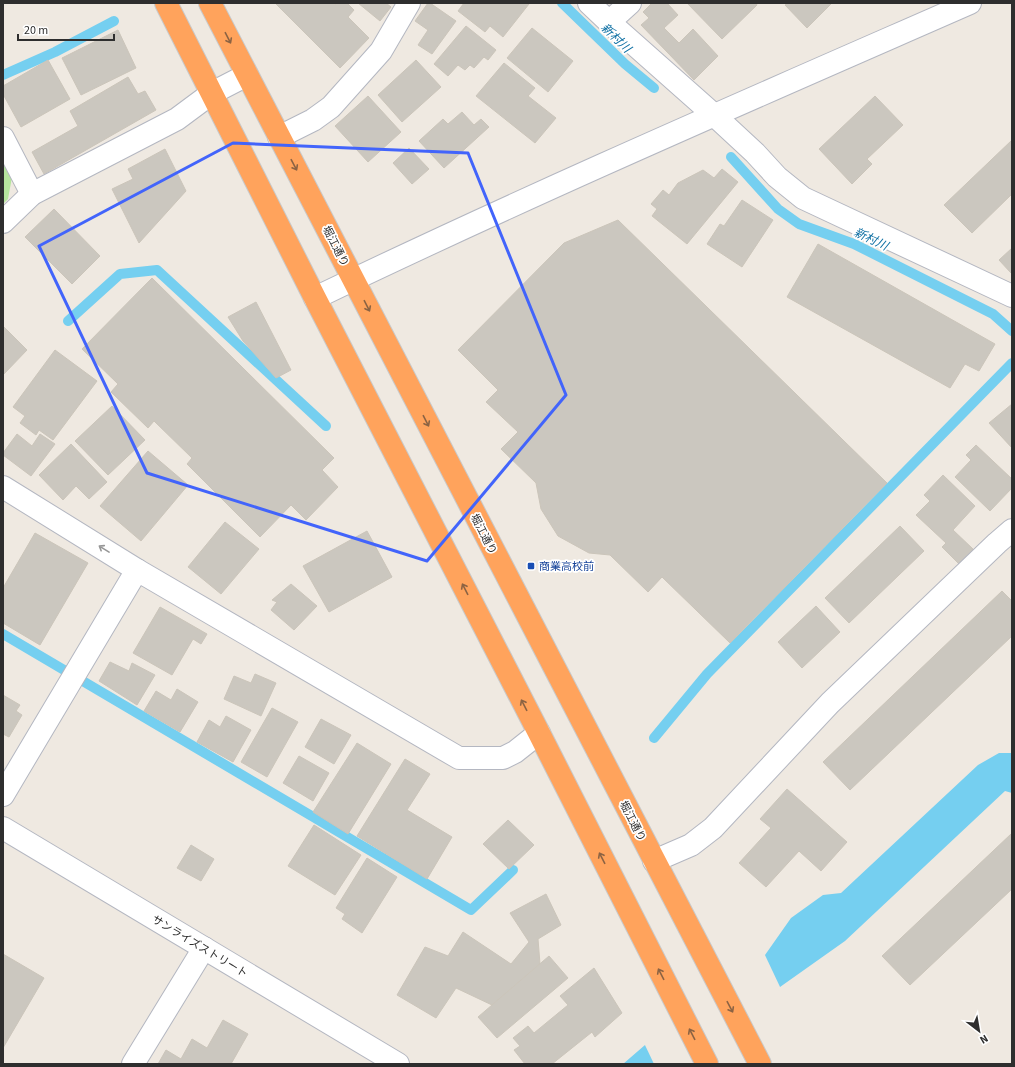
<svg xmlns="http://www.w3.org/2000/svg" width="1015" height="1067" viewBox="0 0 1015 1067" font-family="'Source Sans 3','Noto Sans JP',sans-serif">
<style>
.green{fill:#b6e59e}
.water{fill:#75cff0}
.pier{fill:#efe9e1}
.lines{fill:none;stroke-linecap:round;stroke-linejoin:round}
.stream{stroke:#75cff0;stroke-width:10}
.building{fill:#cbc7bf;stroke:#cbc5ba}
.minor-casing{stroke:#b4b7c1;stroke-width:24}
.highway-casing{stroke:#c9c9c9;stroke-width:24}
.minor{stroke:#fff;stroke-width:22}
.highway{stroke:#ffa35c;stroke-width:22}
.oneway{stroke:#8c6343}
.oneway2{stroke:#969696}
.marked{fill:none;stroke:#4264fb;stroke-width:3;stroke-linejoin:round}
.transit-dot{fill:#1a4fb4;stroke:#fff;stroke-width:1.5}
.labels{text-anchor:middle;stroke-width:3.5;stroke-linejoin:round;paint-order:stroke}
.street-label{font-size:11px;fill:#2e2e2e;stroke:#fff}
.transit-label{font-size:11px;fill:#164399;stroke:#fff;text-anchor:start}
.water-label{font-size:12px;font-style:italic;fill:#0d6fa3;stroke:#fff}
</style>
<rect width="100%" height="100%" fill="#efe9e1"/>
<!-- green -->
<polygon class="green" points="3,160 12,177 8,199 3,204"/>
<!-- water -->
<polygon class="water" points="999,753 1012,753 1012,793 1005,791 845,941 780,987 680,1064 623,1064 645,1045 765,955 791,918 823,895 841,893 978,765"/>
<!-- pier -->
<polygon class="pier" points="764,953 781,989 684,1064 654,1064 644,1043"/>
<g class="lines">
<!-- stream -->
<g class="stream">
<polyline points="562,3 625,64 654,88"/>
<polyline points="3,75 55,52 114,21"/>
<polyline points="731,157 778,209 799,224 854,244 993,314 1012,331"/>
<polyline points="68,321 120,274 157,270 326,426"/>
<polyline points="3,634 471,910 513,870"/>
<polyline points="654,738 707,674 1012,363"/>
</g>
</g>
<!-- building -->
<g class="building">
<polygon points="275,3 334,3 335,5 337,3 347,3 354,10 348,17 369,38 340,68"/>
<polygon points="358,3 386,3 391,7 380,21"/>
<polygon points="428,3 430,3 456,21 432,54 418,45 428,30 415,21"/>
<polygon points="464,3 527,3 529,4 503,37 490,26 485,32 458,11"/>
<polygon points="652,3 667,3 678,15 664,28 679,43 693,29 718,56 694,80 641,25 649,18 643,12"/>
<polygon points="687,3 756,3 757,5 722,39"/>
<polygon points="788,3 832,3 807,28 785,5"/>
<polygon points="466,26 496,50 488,60 484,57 474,68 470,65 465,70 458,65 448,76 434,64"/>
<polygon points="532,28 573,61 548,92 507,58"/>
<polygon points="118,30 136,68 81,95 62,58"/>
<polygon points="48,60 70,99 21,127 3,94 3,86"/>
<polygon points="416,60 441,87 402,122 378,95"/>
<polygon points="504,63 535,88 528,96 556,118 535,143 476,96"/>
<polygon points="128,77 138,94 145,91 156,110 44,174 32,152 78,126 70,111"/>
<polygon points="368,96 401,132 368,162 335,126"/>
<polygon points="875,96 903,125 867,159 872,164 852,184 819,149"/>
<polygon points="462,112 474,125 481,119 489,127 444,168 419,141 443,119 448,124"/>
<polygon points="1012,140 1012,194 972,233 944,205"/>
<polygon points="409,148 429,169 412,184 393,163"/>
<polygon points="165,149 186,191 139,243 112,189 133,179 128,169"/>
<polygon points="722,169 738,182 687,244 652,216 657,209 651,204 663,190 669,195 678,183 703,170 714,178"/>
<polygon points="742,200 773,220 742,267 707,244 720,224 724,226"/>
<polygon points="54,209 100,256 72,284 25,237"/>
<polygon points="618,220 887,483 730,643 662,577 648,592 610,555 589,553 558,536 541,509 536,483 501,449 518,432 486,402 498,390 458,350 564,243"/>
<polygon points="818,244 995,344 979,371 965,364 950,388 787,297"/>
<polygon points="1012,248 1012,271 1011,273 999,260"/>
<polygon points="152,278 334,458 322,470 338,487 306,520 291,505 260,537 187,464 192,458 154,421 148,428 111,392 118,384 82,349"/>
<polygon points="256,302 291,370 276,378 243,341 228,317"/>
<polygon points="3,326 27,350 3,375"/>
<polygon points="55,350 97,381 53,440 39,430 36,435 20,423 25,416 13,407"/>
<polygon points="1012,404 1012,448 989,423"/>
<polygon points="112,406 145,440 108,475 75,441"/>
<polygon points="17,434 32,446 40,434 55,444 31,476 3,455 3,453"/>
<polygon points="71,444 107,482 89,499 76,486 63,500 39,475"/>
<polygon points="976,445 1012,479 1012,488 990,511 955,477 971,460 966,455"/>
<polygon points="148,451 188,485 141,541 100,506"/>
<polygon points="943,475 975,506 953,530 973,549 959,564 942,547 946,543 916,515 930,501 924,495"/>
<polygon points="225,522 259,549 221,594 188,567"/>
<polygon points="900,526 924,551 849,623 825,598"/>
<polygon points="367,531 392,577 329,612 303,566"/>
<polygon points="35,533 88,563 40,645 3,623 3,588"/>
<polygon points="291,584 317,606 294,630 271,610 277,602 272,600"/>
<polygon points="1002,591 1012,601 1012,636 850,790 823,762"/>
<polygon points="816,606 840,632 802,668 778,642"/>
<polygon points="160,607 207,634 201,644 193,639 172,675 133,653"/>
<polygon points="110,662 129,671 132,663 155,675 137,705 99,681"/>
<polygon points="255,674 276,683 261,716 224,699 234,676 251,683"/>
<polygon points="177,689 198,702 180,732 144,711 156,691 171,700"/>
<polygon points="3,695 20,705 16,711 22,715 9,737 3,734"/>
<polygon points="272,708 298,722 267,777 241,762"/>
<polygon points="226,716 251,730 233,762 197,742 209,720 220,727"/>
<polygon points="321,719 351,735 334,764 305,747"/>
<polygon points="357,743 391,764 348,834 313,812"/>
<polygon points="299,756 329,773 313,801 283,783"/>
<polygon points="405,759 430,774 407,810 452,837 427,879 357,836"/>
<polygon points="787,789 847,842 821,871 799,851 766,887 739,863 771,828 760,819"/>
<polygon points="508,820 534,845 509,869 483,844"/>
<polygon points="314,825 361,855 335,895 288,866"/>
<polygon points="1011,834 1012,835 1012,889 910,985 882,956"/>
<polygon points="191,845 214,859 201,881 177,868"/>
<polygon points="367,858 397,877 362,933 342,919 345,914 336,908"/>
<polygon points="546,894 561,925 538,939 540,964 492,1005 456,988 436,1018 397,995 425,947 448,956 463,932 511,964 529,942 510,913"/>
<polygon points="3,954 44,978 3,1048"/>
<polygon points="549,956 568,978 497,1038 478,1017"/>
<polygon points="594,968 622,1013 595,1037 592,1032 552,1064 525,1064 514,1050 520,1046 513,1038 528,1026 534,1033 568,1005 560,996"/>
<polygon points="223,1020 248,1034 231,1064 158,1064 166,1050 181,1059 192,1039 207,1048"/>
</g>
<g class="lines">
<defs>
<g id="minor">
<polyline points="589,3 609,22 714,115 755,153 777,177 803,198 1012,296"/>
<polyline points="609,22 630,3"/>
<polyline points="279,137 313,120 331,107 381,51 409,3"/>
<polyline points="3,138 32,194"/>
<polyline points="3,222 32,194 177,119 212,93 247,75"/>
<path d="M315,298C531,194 751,99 970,3"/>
<polyline points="3,487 137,570"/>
<polyline points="3,795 137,570 459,758 503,758 515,752 539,733"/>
<polyline points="3,828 398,1064"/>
<polyline points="654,861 691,845 713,828 830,703 997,543 1012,530"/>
<polyline points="133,1064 204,948"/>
</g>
<g id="highway">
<polyline points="166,3 315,298 539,733 707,1064"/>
<polyline points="210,3 760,1064"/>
</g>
</defs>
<!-- minor casing -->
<use href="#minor" class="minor-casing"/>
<!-- highway casing -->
<use href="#highway" class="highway-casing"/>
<!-- minor -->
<use href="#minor" class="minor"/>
<!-- highway -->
<use href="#highway" class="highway"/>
</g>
<!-- one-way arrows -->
<defs><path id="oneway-shaft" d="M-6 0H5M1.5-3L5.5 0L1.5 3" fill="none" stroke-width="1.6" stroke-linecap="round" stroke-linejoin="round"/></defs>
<g class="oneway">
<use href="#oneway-shaft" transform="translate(228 38) rotate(63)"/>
<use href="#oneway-shaft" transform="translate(294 165) rotate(62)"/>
<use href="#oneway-shaft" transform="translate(367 306) rotate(63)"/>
<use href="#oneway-shaft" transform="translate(426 421) rotate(63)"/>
<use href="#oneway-shaft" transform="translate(465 589) rotate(-117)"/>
<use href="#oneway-shaft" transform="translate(524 705) rotate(-117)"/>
<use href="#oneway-shaft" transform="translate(602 858) rotate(-117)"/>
<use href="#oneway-shaft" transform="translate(661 974) rotate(-117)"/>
<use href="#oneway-shaft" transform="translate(730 1007) rotate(62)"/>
<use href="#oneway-shaft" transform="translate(692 1034) rotate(-117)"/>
</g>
<use class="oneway2" href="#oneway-shaft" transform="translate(104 549) rotate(-148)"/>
<!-- marked area -->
<path class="marked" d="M233,143L468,153L566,395L427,561L147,473L39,246Z"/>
<!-- markers -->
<rect class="transit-dot" x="527" y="562" width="8" height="8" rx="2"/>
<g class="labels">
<!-- street labels -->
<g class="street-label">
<text transform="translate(336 246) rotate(63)" y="4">堀江通り</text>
<text transform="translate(484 534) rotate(63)" y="4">堀江通り</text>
<text transform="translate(633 821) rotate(63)" y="4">堀江通り</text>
<text transform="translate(200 946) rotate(31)" y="4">サンライズストリート</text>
</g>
<!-- transit labels -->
<g class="transit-label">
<text x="539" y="570">商業高校前</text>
</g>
<!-- water labels -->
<g class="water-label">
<text transform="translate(616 38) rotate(44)" y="4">新村川</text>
<text transform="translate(871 239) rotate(25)" y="4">新村川</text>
</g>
</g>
<!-- border -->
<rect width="1015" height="1067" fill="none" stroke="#2e2e2e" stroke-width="8"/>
<!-- north arrow -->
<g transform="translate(979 1031) rotate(149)" stroke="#ffffff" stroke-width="3" paint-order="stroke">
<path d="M0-3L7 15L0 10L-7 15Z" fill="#2e2e2e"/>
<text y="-6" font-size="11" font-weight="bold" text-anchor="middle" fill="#2e2e2e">N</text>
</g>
<!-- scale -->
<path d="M18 34v6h96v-6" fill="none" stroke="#2e2e2e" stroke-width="2"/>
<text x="24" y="34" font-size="12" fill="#2e2e2e" stroke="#ffffff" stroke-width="3" paint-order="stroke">20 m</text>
</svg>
